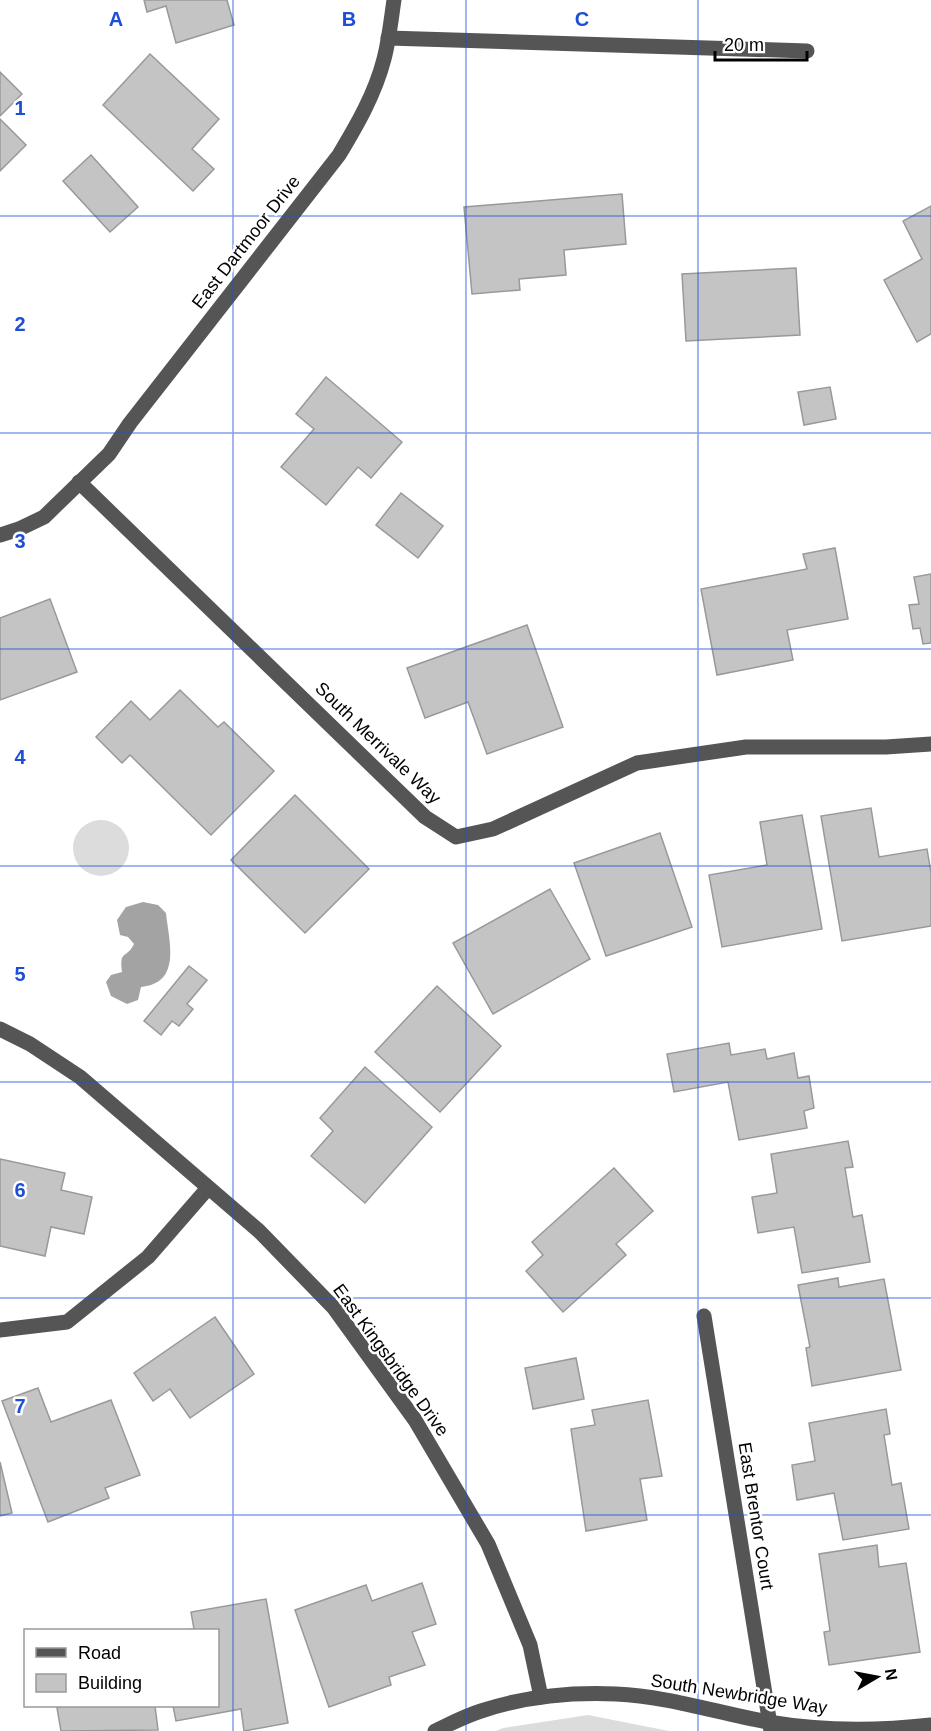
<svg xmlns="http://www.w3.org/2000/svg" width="931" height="1731" viewBox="0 0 931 1731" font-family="Helvetica,sans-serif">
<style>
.green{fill:#dcdcdc}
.water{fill:#a3a3a3}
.building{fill:#c4c4c4;stroke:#999;stroke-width:1.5}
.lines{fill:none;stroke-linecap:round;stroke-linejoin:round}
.minor{stroke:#555;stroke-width:15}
.grid{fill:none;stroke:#1d4ed8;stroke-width:1.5;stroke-opacity:0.55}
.labels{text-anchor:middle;stroke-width:5;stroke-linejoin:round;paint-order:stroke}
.street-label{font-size:18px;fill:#000;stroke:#fff}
.grid-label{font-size:20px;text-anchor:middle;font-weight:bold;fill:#1d4ed8;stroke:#fff;stroke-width:5;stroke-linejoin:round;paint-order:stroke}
</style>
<rect width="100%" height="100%" fill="#fff"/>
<!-- green -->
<g class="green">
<circle cx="101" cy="848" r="28"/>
<polygon points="588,1715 669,1731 496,1731 503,1728"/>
</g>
<!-- water -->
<path class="water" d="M143,902L158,905L166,913C169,942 182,983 141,987L138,1000L127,1004L111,996L106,982L111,975L122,972C119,949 127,959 134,944L128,937L120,935L117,920L126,907Z"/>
<!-- building -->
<g class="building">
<polygon points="144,0 227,0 234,25 176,43 166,6 147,12"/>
<polygon points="150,54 219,119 192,149 214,169 193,191 103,105"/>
<polygon points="0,72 22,94 0,116"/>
<polygon points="0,119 26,145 0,171"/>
<polygon points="91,155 138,207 110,232 63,181"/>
<polygon points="622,194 626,244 564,250 566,275 519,279 520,290 472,294 464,207"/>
<polygon points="931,206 931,334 917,342 884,280 922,259 903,221"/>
<polygon points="796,268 800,335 686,341 682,274"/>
<polygon points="326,377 402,442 371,478 358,467 326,505 281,467 314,429 296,414"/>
<polygon points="830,387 836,419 804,425 798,392"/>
<polygon points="401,493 443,526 418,558 376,525"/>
<polygon points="835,548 848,619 787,630 793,660 717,675 701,589 807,569 803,554"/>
<polygon points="931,574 931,643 923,644 920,628 913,629 909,605 919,604 914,577"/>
<polygon points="50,599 77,672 0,700 0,618"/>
<polygon points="527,625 563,727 487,754 468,702 425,718 407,668"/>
<polygon points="180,690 218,727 224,722 274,771 211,835 130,755 122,763 96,737 131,701 150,720"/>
<polygon points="295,795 369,869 305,933 231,860"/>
<polygon points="871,808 879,857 927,849 931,873 931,926 842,941 821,816"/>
<polygon points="802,815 822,929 722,947 709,875 767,865 760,822"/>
<polygon points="660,833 692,927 606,956 574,863"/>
<polygon points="550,889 590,959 493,1014 453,943"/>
<polygon points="189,966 207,980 187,1004 193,1009 179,1026 172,1021 161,1035 144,1021"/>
<polygon points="437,986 501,1046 440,1112 375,1052"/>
<polygon points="729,1043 731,1055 765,1049 767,1059 794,1053 798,1078 809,1076 814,1108 804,1111 807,1128 739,1140 728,1082 674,1092 667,1054"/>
<polygon points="365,1067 432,1127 365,1203 311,1156 333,1131 320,1118"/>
<polygon points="848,1141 853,1167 845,1168 853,1217 862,1215 870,1262 802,1273 794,1227 758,1233 752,1197 777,1193 771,1154"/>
<polygon points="0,1159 65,1173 61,1190 92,1197 84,1234 51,1227 45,1256 0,1246"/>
<polygon points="614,1168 653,1211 616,1244 626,1255 563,1312 526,1271 543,1255 532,1242"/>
<polygon points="838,1278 839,1287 884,1279 901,1370 812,1386 806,1348 810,1347 798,1285"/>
<polygon points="215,1317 254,1374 190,1418 170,1389 153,1401 134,1373"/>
<polygon points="576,1358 584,1399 533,1409 525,1368"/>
<polygon points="38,1388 51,1422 111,1400 140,1475 105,1488 109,1498 48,1522 2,1401"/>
<polygon points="648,1400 662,1476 640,1479 647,1520 586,1531 571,1429 595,1425 592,1410"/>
<polygon points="886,1409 890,1434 884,1435 892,1485 901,1483 909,1529 843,1540 834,1493 797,1500 792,1465 815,1461 809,1423"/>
<polygon points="0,1462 12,1513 0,1516"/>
<polygon points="877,1545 879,1567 906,1563 920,1652 829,1665 824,1632 830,1631 819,1554"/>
<polygon points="422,1583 436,1624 412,1632 425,1665 389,1677 391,1685 329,1707 295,1610 366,1585 372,1601"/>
<polygon points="266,1599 288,1723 244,1731 241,1709 176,1721 173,1706 218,1706 218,1630 185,1630 194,1629 191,1612"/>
<polygon points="63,1706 155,1706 158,1730 61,1731 57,1708"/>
</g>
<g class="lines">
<!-- minor -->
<g class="minor">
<polyline points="388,38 807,51"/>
<polyline points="79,482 425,817 456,837 493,829 637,763 746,747 886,747 931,744"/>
<path d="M0,535L19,529L44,517L109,454L130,423L339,155C357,125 375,94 384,59C389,40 391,20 394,0"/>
<polyline points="0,1029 30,1044 80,1077 259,1231 334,1308 415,1420 488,1544 530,1645 541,1697"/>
<polyline points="704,1316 771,1731"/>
<polyline points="0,1330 67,1322 148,1257 208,1188"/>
<path d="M435,1731C450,1724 465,1716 481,1711C523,1697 571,1692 616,1694C667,1696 718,1713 768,1722C821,1731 877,1731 931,1725"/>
</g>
</g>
<!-- grid -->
<path class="grid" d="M233,0V1731M466,0V1731M698,0V1731M0,216H931M0,433H931M0,649H931M0,866H931M0,1082H931M0,1298H931M0,1515H931"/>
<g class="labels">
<!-- street labels -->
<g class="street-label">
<text transform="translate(246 242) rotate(-52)" y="6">East Dartmoor Drive</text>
<text transform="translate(378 743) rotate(44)" y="6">South Merrivale Way</text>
<text transform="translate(391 1360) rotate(54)" y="6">East Kingsbridge Drive</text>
<text transform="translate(756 1516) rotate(81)" y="6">East Brentor Court</text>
<text transform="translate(739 1694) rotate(9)" y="6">South Newbridge Way</text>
</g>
</g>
<g class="grid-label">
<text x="116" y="26">A</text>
<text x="349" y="26">B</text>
<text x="582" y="26">C</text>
<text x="20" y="115">1</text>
<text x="20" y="331">2</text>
<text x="20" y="548">3</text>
<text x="20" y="764">4</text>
<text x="20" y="981">5</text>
<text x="20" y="1197">6</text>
<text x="20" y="1413">7</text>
</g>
<!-- legend -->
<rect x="24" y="1629" width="195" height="78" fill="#ffffff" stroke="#999999" stroke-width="1.5"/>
<rect x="36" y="1648" width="30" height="9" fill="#555555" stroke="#999999" stroke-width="1.5"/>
<text x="78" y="1659" font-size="18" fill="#000000">Road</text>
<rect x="36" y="1674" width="30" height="18" fill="#c4c4c4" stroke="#999999" stroke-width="1.5"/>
<text x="78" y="1689" font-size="18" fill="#000000">Building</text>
<!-- north arrow -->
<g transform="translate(877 1677) rotate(80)" stroke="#ffffff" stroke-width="4.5" paint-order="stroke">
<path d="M0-4.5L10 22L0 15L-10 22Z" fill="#000000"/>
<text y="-9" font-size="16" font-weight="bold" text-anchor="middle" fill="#000000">N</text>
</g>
<!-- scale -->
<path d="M715 51v9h92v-9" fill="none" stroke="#000000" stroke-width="3"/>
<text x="724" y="51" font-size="18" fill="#000000" stroke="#ffffff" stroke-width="4.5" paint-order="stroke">20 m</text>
</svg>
